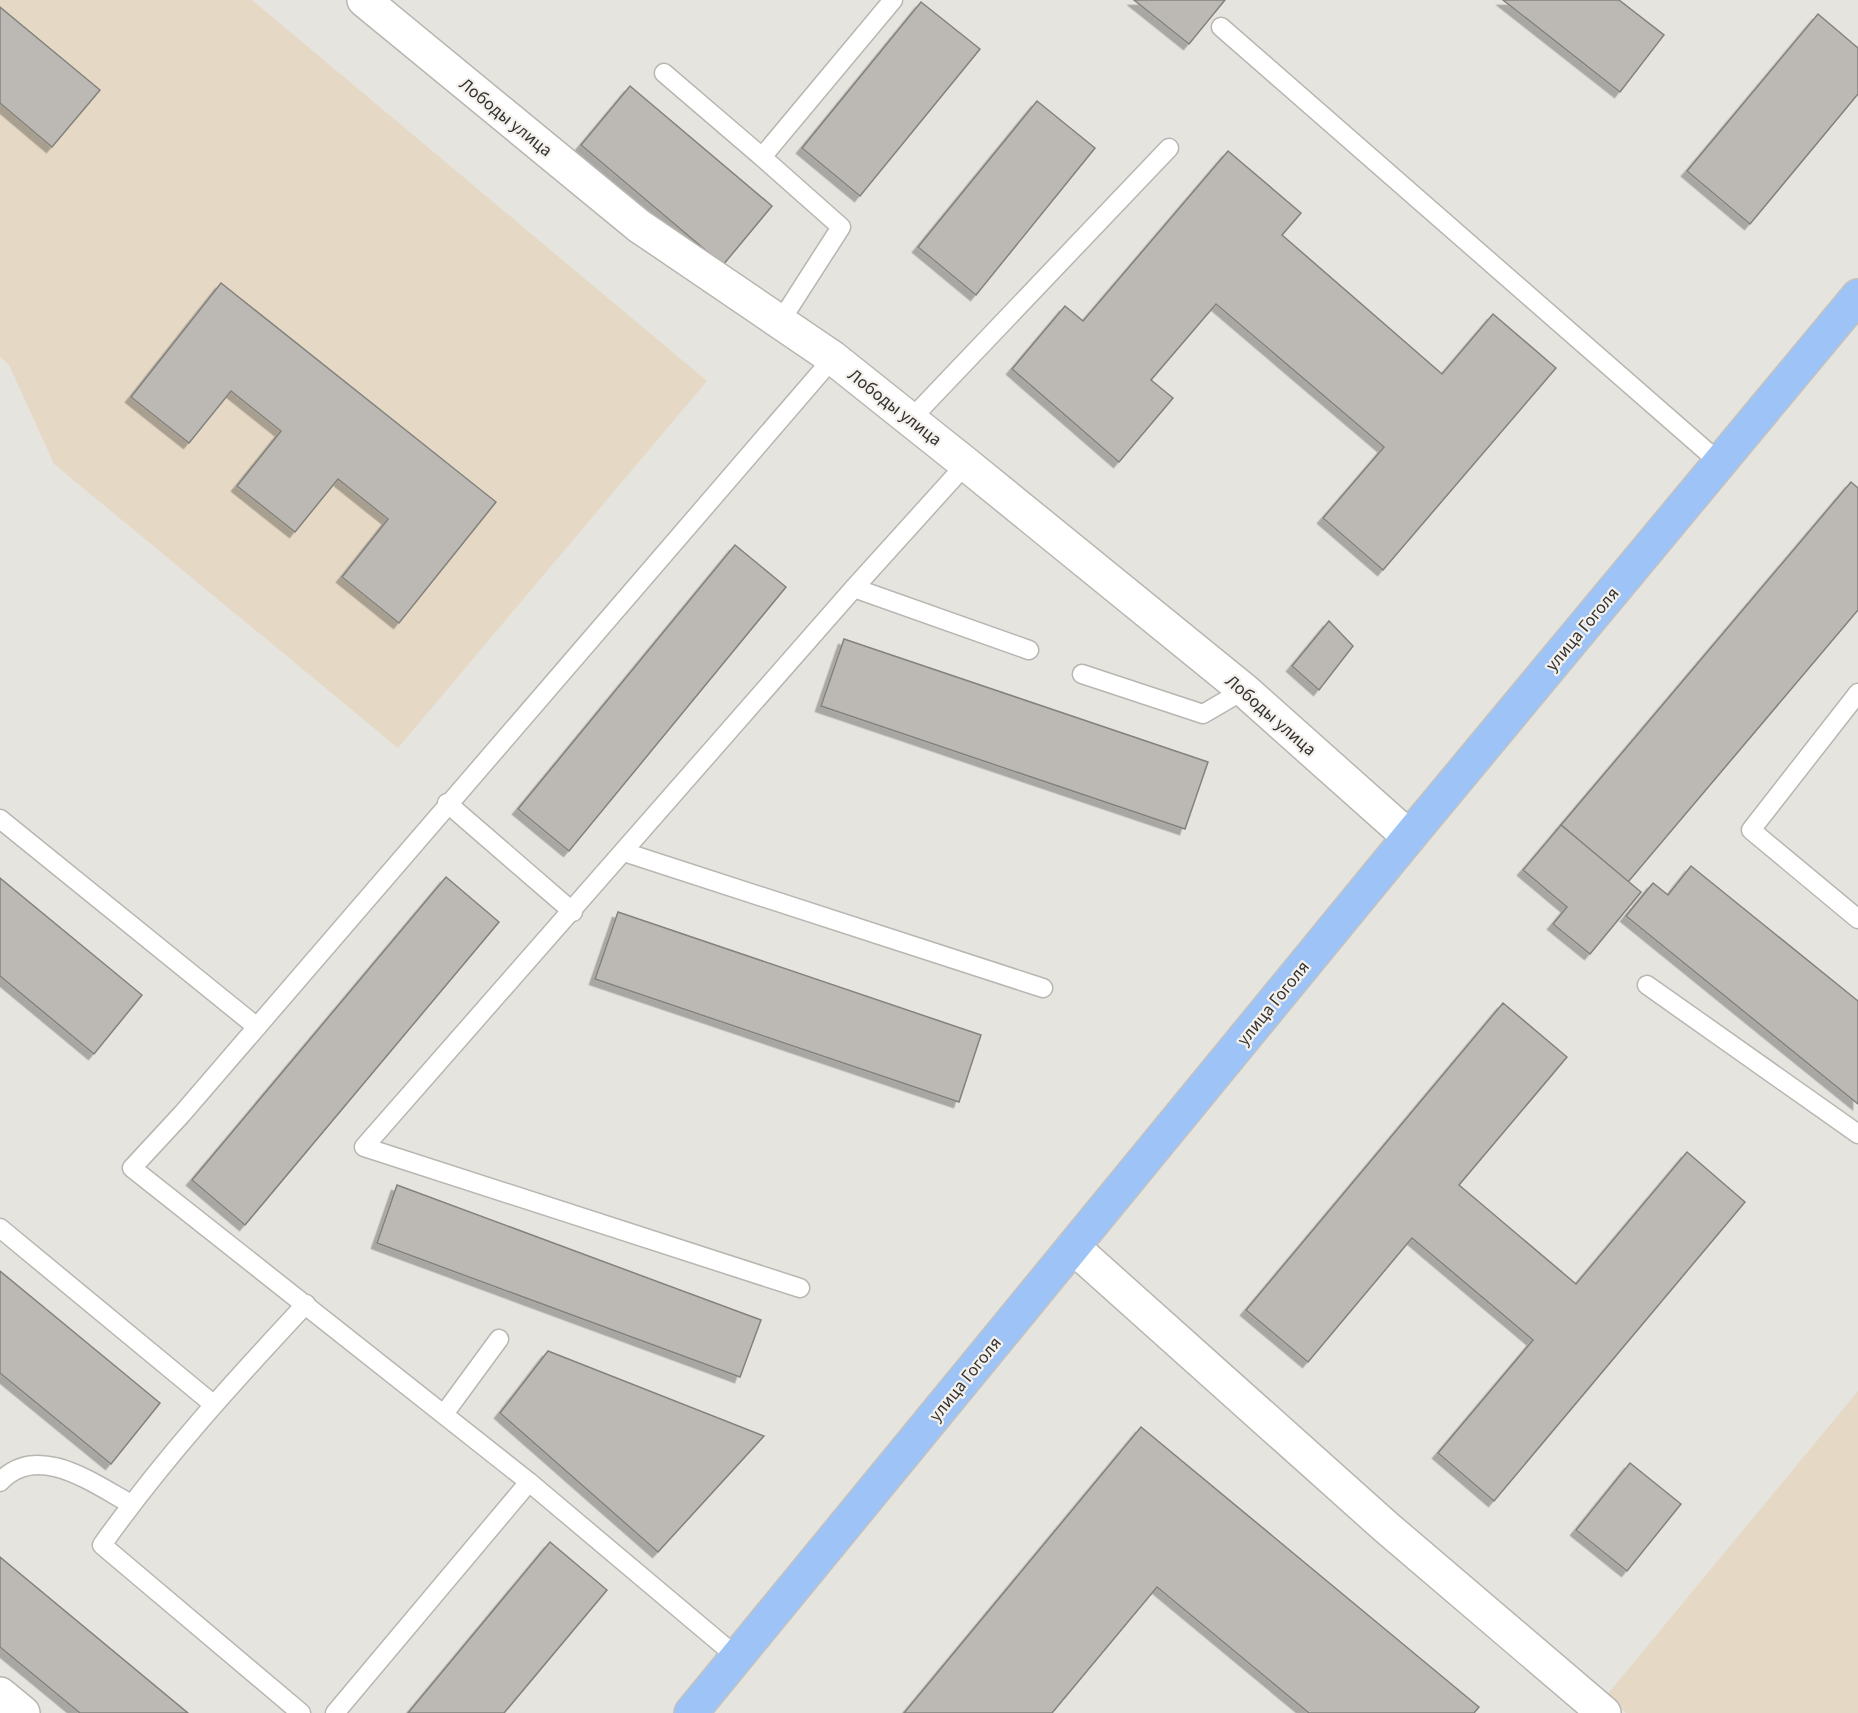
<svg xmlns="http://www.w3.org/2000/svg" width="1858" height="1713" viewBox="0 0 1858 1713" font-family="'Source Sans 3',sans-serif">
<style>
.education{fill:#e5d9c5}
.building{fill:#bcb9b4;stroke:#84827e;stroke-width:1.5;filter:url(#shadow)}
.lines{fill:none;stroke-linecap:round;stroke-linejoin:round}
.service-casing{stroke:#b9b6b1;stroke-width:21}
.minor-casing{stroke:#b9b6b1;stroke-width:36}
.tertiary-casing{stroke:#b9b6b1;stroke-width:36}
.trunk-casing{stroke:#c2c2c1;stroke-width:36}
.service{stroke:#fff;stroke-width:18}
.minor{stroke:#fff;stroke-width:33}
.tertiary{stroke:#fff;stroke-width:33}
.trunk{stroke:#9ec3f6;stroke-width:33}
.labels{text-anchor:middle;stroke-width:4.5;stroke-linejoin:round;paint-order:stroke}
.street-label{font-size:18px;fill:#333230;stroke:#f4f1ec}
</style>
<defs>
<filter id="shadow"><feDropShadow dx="-5.5" dy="5.5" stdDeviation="0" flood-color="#0004"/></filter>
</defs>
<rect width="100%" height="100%" fill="#e6e4df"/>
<!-- education -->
<g class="education">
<polygon points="0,0 252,0 707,381 398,748 54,464 9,365 0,357"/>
<polygon points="1858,1391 1858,1713 1626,1713 1606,1696"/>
</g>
<!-- building -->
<g class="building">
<polygon points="1134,0 1225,0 1189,44"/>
<polygon points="1503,0 1619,0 1664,35 1620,92"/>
<polygon points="921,2 980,49 860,196 802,148"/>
<polygon points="0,7 100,90 52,147 0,103"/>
<polygon points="1818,14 1858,48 1858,94 1750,224 1687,171"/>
<polygon points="630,86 772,206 723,265 581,145"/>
<polygon points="1037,101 1095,148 976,295 918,247"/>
<polygon points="1228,151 1301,213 1282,235 1442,374 1493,314 1556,368 1383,570 1323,518 1384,447 1216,304 1151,380 1173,398 1119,462 1012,369 1065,306 1083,321"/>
<polygon points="221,283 496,502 399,623 342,577 388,519 338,479 295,532 237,486 281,431 231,391 189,443 131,397"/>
<polygon points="1851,482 1858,488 1858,610 1628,882 1561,825"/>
<polygon points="735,545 786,587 569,851 518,809"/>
<polygon points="1329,621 1353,646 1319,690 1292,666"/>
<polygon points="844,639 1208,762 1185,829 821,706"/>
<polygon points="1561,825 1641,892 1590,954 1553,924 1567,907 1523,870"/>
<polygon points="1691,866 1858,1001 1858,1104 1626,916 1653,883 1668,895"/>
<polygon points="446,877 499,922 245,1225 192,1180"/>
<polygon points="0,878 142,995 94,1054 0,976"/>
<polygon points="618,912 981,1035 959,1102 595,979"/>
<polygon points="1503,1003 1567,1057 1459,1185 1576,1284 1687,1152 1745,1202 1494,1501 1438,1453 1533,1340 1412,1238 1308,1362 1246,1310"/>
<polygon points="397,1185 761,1320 740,1377 377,1243"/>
<polygon points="0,1271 160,1403 111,1464 0,1373"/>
<polygon points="548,1351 764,1436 658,1552 500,1413"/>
<polygon points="1141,1427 1479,1707 1474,1713 1309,1713 1157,1587 1052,1713 904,1713"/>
<polygon points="1630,1463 1681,1504 1627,1571 1576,1530"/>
<polygon points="550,1542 607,1590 504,1713 408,1713"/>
<polygon points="0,1557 188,1713 80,1713 0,1647"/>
</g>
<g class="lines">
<defs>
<g id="service">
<polyline points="1221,27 1720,463"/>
<polyline points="664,73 762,157"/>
<polyline points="780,322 841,227 762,157 893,0"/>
<polyline points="911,419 1169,148"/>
<polyline points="854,588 1029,650"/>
<polyline points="1082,674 1203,714 1244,690"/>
<polyline points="1858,693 1751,830 1858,919"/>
<polyline points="447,803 573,912"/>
<polyline points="0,819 257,1027"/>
<polyline points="624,852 1043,988"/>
<polyline points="1647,985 1858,1134"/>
<polyline points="0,1228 213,1404"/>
<polyline points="800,1288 364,1147 854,588 966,464"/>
<polyline points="444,1414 499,1339"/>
<path d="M0,1482C37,1441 94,1484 131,1504"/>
<polyline points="737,1657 529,1482 132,1168 182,1114 833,358"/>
<path d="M301,1713L102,1545C163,1459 234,1381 306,1304"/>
<polyline points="335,1713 529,1482"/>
</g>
<g id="minor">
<polyline points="1073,1247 1386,1527 1604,1713"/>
<polyline points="0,1694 23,1713"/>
</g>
<polyline id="tertiary" points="364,0 639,226 833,358 966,464 1244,690 1409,837"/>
<polyline id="trunk" points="691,1713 1409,837 1858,296"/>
</defs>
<!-- service casing -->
<use href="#service" class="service-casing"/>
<!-- minor casing -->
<use href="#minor" class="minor-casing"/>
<!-- tertiary casing -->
<use href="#tertiary" class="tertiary-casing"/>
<!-- trunk casing -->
<use href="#trunk" class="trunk-casing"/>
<!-- service -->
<use href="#service" class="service"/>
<!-- minor -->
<use href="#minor" class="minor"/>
<!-- tertiary -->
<use href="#tertiary" class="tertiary"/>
<!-- trunk -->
<use href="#trunk" class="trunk"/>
</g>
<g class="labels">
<!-- street labels -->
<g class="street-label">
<text transform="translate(506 117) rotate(39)" y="6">Лободы улица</text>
<text transform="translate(895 407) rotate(38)" y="6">Лободы улица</text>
<text transform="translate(1582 629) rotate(-50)" y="6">улица Гоголя</text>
<text transform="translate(1271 715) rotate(41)" y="6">Лободы улица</text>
<text transform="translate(1273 1003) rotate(-51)" y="6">улица Гоголя</text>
<text transform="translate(965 1379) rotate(-51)" y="6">улица Гоголя</text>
</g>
</g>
</svg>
